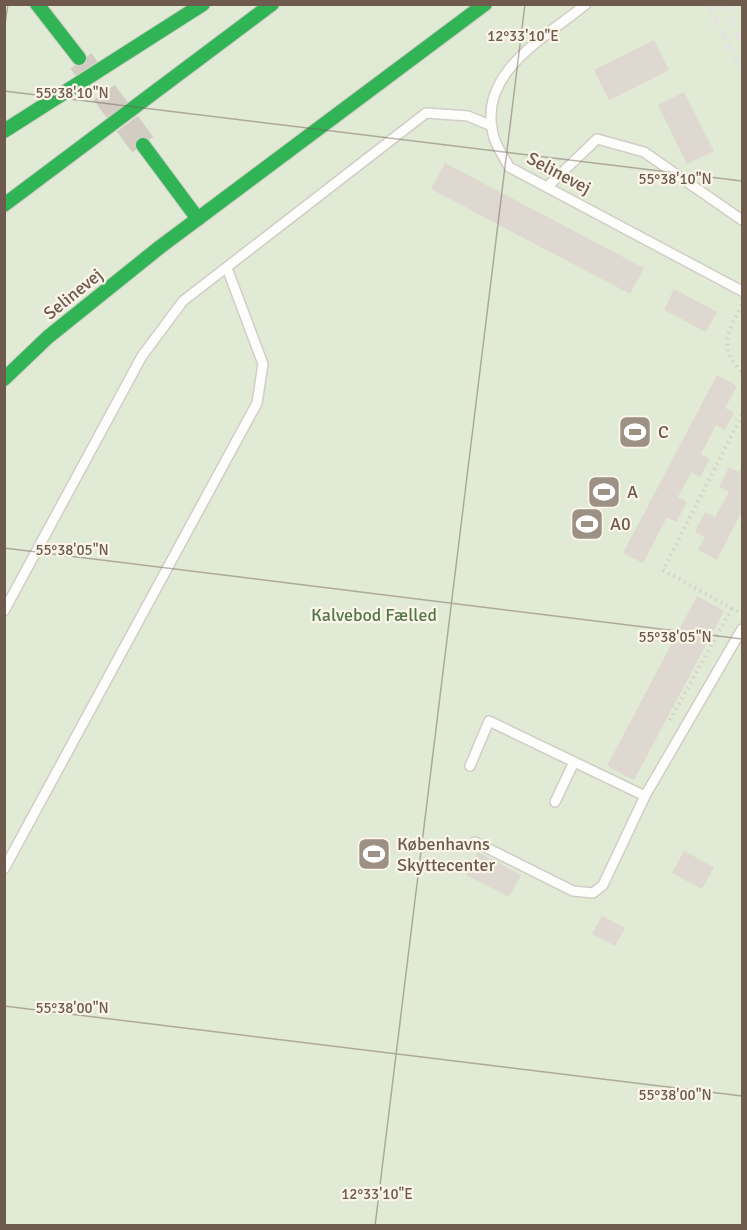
<svg xmlns="http://www.w3.org/2000/svg" width="747" height="1230" viewBox="0 0 747 1230" font-family="Signika,sans-serif">
<style>
.green{fill:#e0ead5}
.building{fill:#dfd8d0}
.lines{fill:none;stroke-linecap:round;stroke-linejoin:round}
.secondary-tunnel{stroke:#d2ccc2;stroke-width:26;stroke-dasharray:26 13;stroke-linecap:butt}
.lane-casing{stroke:#d2cdc6;stroke-width:12}
.fast-casing{stroke:#d2cdc6;stroke-width:16}
.path{stroke:#d6d0ca;stroke-width:4;stroke-dasharray:1.5 4.5;stroke-linecap:butt}
.lane{stroke:#fdfdfc;stroke-width:9}
.fast{stroke:#30b455;stroke-width:14}
.rail{stroke:#e4e2e3;stroke-width:4.5;stroke-dasharray:9 6;stroke-linecap:butt}
.ticks{fill:none;stroke:#6e5b4d;stroke-width:1.5;stroke-opacity:0.45}
.labels{text-anchor:middle;stroke-width:4.5;stroke-linejoin:round;paint-order:stroke}
.street-label{font-size:18px;fill:#6e5b4d;stroke:#fcf6ea}
.poi-label{font-size:18px;fill:#6e5b4d;stroke:#fcf6ea;text-anchor:start}
.park-label{font-size:18px;fill:#54784a;stroke:#fcf6ea}
.ticks-label{font-size:15px;text-anchor:middle;fill:#6e5b4d;stroke:#fcf6ea;stroke-width:4.5;stroke-linejoin:round;paint-order:stroke}
</style>
<rect width="100%" height="100%" fill="#f4f1e9"/>
<!-- green -->
<rect class="green" x="5" y="5" width="737" height="1220"/>
<!-- building -->
<g class="building">
<polygon points="654,40 669,70 609,100 594,70"/>
<polygon points="684,92 714,151 687,164 658,105"/>
<polygon points="445,163 644,268 630,294 431,189"/>
<polygon points="674,289 717,312 706,332 664,310"/>
<polygon points="717,375 737,386 725,408 734,412 725,430 716,425 701,454 710,459 700,477 691,472 678,497 687,502 676,522 667,517 643,563 623,553"/>
<polygon points="742,465 742,511 717,560 698,550 705,537 695,532 705,512 715,517 729,492 719,487 729,467 739,472"/>
<polygon points="697,596 724,611 634,780 607,766"/>
<polygon points="684,851 714,867 702,889 672,873"/>
<polygon points="478,852 521,875 509,897 466,875"/>
<polygon points="602,916 625,928 615,946 592,934"/>
</g>
<g class="lines">
<!-- secondary-tunnel -->
<polyline class="secondary-tunnel" points="81,61 143,145"/>
<defs>
<g id="lane">
<path d="M586,4C545,38 478,72 493,134C495,145 504,157 509,167L742,291"/>
<polyline points="547,187 597,139 644,152 742,220"/>
<polyline points="4,611 142,356 183,301 426,113 468,116 492,126"/>
<polyline points="470,766 489,721 645,796"/>
<polyline points="555,802 574,762"/>
<polyline points="475,842 573,891 593,893 603,885 645,796 742,629"/>
<polyline points="4,869 257,403 263,364 227,268"/>
</g>
<g id="fast">
<polyline points="37,4 79,58"/>
<polyline points="4,131 203,4"/>
<polyline points="143,145 198,219"/>
<polyline points="4,205 272,4"/>
<polyline points="4,379 48,337 160,247 485,4"/>
</g>
</defs>
<!-- lane casing -->
<use href="#lane" class="lane-casing"/>
<!-- fast casing -->
<use href="#fast" class="fast-casing"/>
<!-- path -->
<g class="path">
<path d="M742,305C728,333 717,346 742,372"/>
<polyline points="742,415 663,570 742,614"/>
<polyline points="670,720 732,608"/>
</g>
<!-- lane -->
<use href="#lane" class="lane"/>
<!-- fast -->
<use href="#fast" class="fast"/>
<!-- rail -->
<g class="rail">
<polyline points="708,4 742,72"/>
<polyline points="723,4 742,43"/>
</g>
</g>
<!-- ticks -->
<path class="ticks" d="M4,31L8,4M4,91L742,181M4,548L742,639M4,1006L742,1096M375,1226L525,4"/>
<!-- icons -->
<defs>
<symbol id="stadium-square" viewBox="-11 -11 22 22"><rect x="-9" y="-9" width="18" height="18" rx="4" fill="#9d9084" stroke="#fcf6ea"/><path d="M0-5a6.5 5 0 1 0 0 10a6.5 5 0 1 0 0-10ZM-3.5-1.8h7v3.6h-7Z" fill="#fff"/></symbol>
</defs>
<g fill-rule="evenodd">
<use href="#stadium-square" x="616" y="413" width="38" height="38"/>
<use href="#stadium-square" x="585" y="473" width="38" height="38"/>
<use href="#stadium-square" x="568" y="505" width="38" height="38"/>
<use href="#stadium-square" x="355" y="835" width="38" height="38"/>
</g>
<g class="labels">
<!-- street labels -->
<g class="street-label">
<text transform="translate(559 173) rotate(28)" y="6">Selinevej</text>
<text transform="translate(73 294) rotate(-39)" y="6">Selinevej</text>
</g>
<!-- poi labels -->
<g class="poi-label">
<text x="658" y="438">C</text>
<text x="627" y="498">A</text>
<text x="610" y="530">A0</text>
<text x="397" y="850">Københavns<tspan x="397" dy="21">Skyttecenter</tspan></text>
</g>
<!-- park labels -->
<g class="park-label">
<text x="374" y="621">Kalvebod Fælled</text>
</g>
</g>
<g class="ticks-label">
<text x="523" y="41">12°33'10"E</text>
<text x="72" y="98">55°38'10"N</text>
<text x="675" y="184">55°38'10"N</text>
<text x="72" y="555">55°38'05"N</text>
<text x="675" y="642">55°38'05"N</text>
<text x="72" y="1013">55°38'00"N</text>
<text x="675" y="1100">55°38'00"N</text>
<text x="377" y="1199">12°33'10"E</text>
</g>
<!-- border -->
<rect width="747" height="1230" fill="none" stroke="#6e5b4d" stroke-width="12"/>
</svg>
